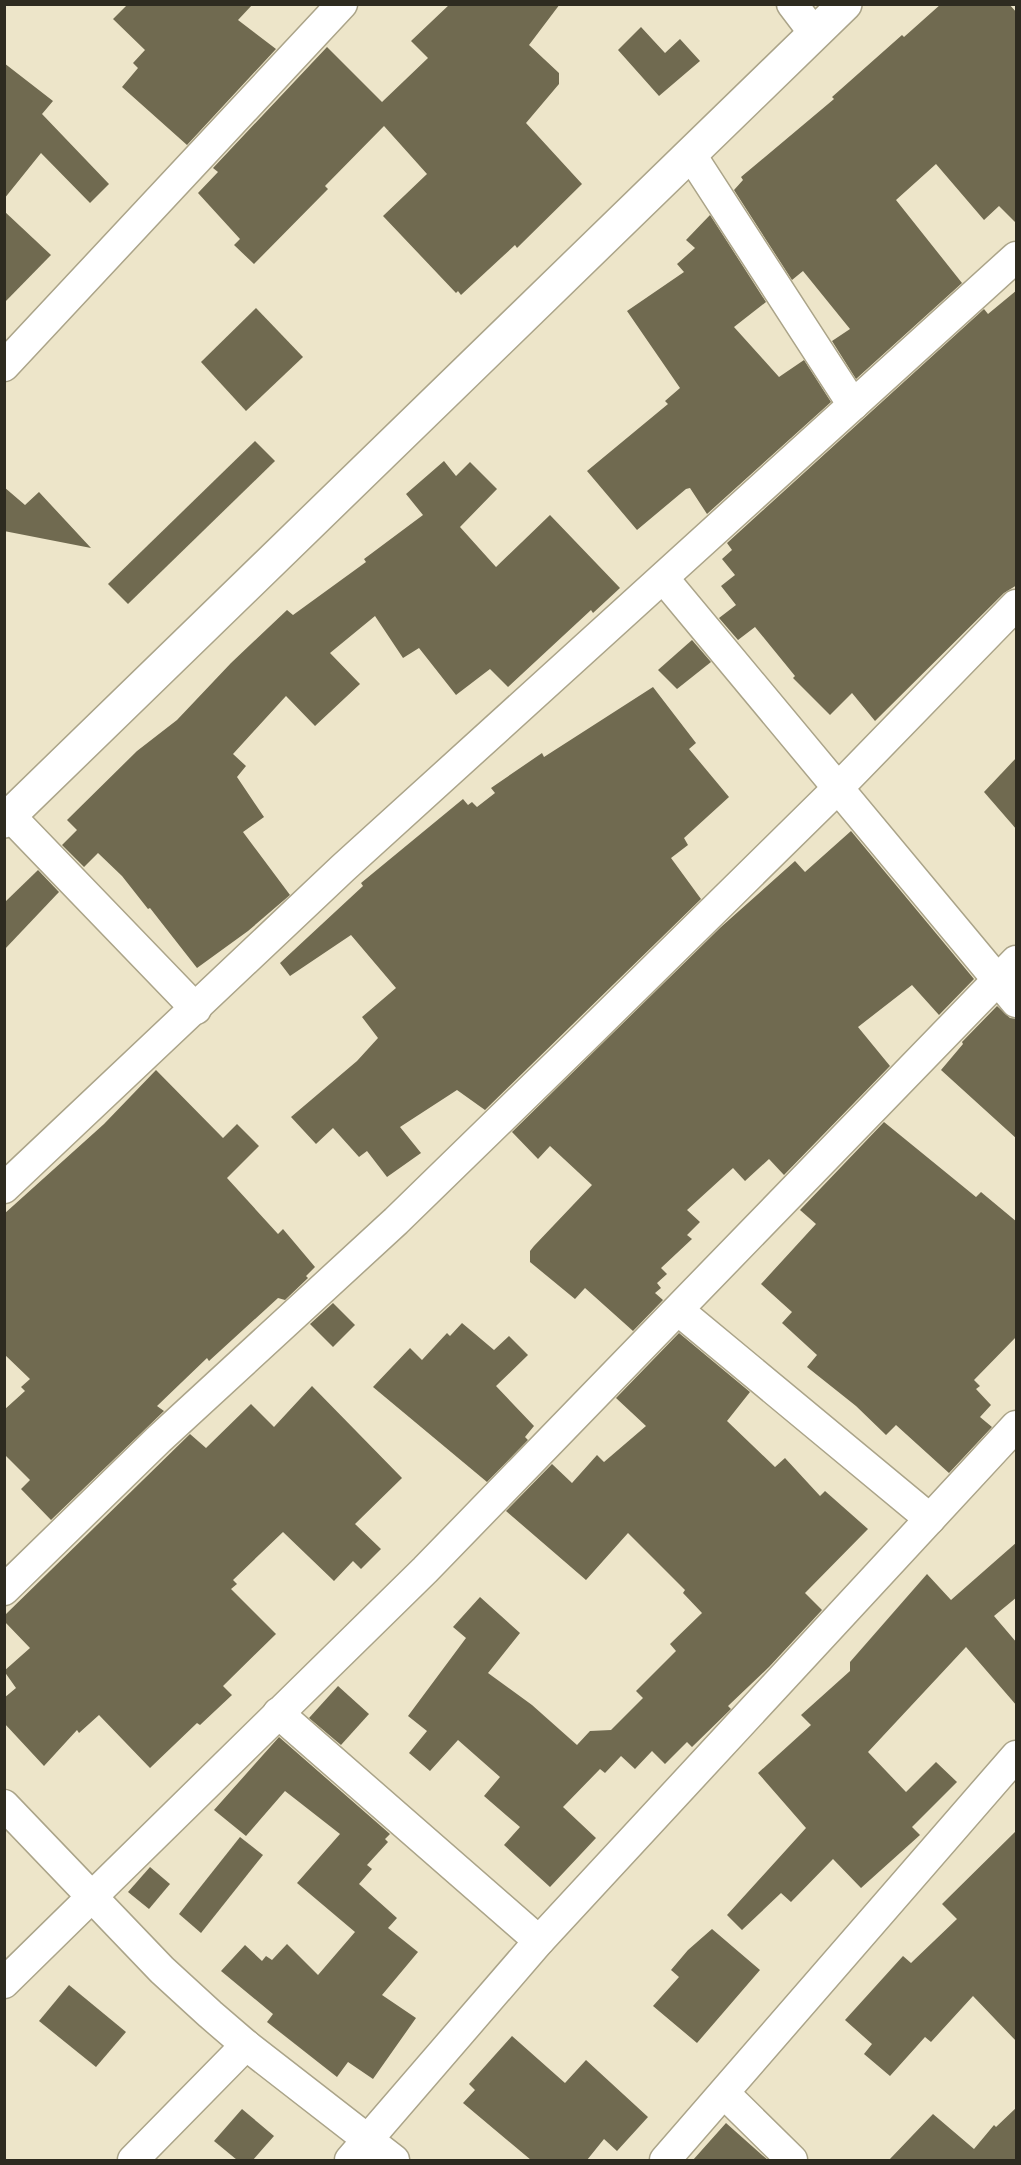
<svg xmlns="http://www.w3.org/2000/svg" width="1021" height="2165" viewBox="0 0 1021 2165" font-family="Overpass,sans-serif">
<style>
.building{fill:#706a50}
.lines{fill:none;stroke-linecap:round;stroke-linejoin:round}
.street-casing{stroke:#aba489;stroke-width:33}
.secondary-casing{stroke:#aba489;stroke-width:36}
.street{stroke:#fff;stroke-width:30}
.secondary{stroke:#fff;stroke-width:33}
</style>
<rect width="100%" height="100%" fill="#ede5c9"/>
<!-- building -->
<g class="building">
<polygon points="128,4 253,4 238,20 276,49 187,145 122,87 138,68 133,63 145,50 113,19"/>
<polygon points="450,4 560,4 529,45 559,73 559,84 526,123 582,184 517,248 515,245 461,295 458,291 456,293 383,216 427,174 384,126 325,186 328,189 254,264 234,245 240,239 198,193 218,172 213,168 327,47 382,102 428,58 411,41"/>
<polygon points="941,4 1009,4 1017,13 1017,224 999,206 984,220 936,164 896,200 962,283 856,379 832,341 850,329 803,271 792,280 734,190 743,180 741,177 834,99 832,97 902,35 904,37"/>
<polygon points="641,27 665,53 680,39 700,61 659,96 618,50"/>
<polygon points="4,63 53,101 42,114 109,184 90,203 41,153 4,199"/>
<polygon points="4,211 51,255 4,303"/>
<polygon points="710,215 766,302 734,327 779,377 804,360 831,402 707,514 690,488 686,489 637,530 587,471 668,404 665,401 680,388 627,311 684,272 677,264 695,248 686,240"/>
<polygon points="1017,290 1017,585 1004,593 875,721 852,693 830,715 793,678 795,676 755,627 738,640 719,618 736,605 721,586 735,575 722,559 732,550 727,543 984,309 988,314"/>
<polygon points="256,308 303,357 246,411 201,362"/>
<polygon points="255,441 275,461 128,604 108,584"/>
<polygon points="444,461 456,476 470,462 497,489 460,527 496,567 550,515 620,588 593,613 591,610 508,687 490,669 456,695 419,648 403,658 375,616 330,653 360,684 315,726 286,696 233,754 246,766 237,777 264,817 243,832 290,895 248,931 197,968 150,908 148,909 122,876 98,853 84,867 62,845 77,830 67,820 137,751 177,720 231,663 287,610 293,615 366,562 364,559 423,515 406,494"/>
<polygon points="4,487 25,505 39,492 91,548 4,531"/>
<polygon points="692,640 711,662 677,689 658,670"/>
<polygon points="653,687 696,743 689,749 729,797 684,838 688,845 671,858 701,899 485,1110 457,1090 400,1127 421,1153 387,1177 367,1151 359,1157 333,1128 316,1144 291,1117 357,1061 378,1038 362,1017 396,988 351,935 290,976 280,963 363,886 361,883 463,799 468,805 472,802 477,807 495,793 491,788 542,753 544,757"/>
<polygon points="1017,757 1017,830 984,792"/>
<polygon points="851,831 974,979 939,1015 912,985 858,1027 890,1066 784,1175 769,1159 745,1181 733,1168 687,1210 700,1222 687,1235 692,1239 661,1268 667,1274 657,1283 661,1288 655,1293 663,1300 633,1331 585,1288 575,1299 530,1262 530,1251 534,1246 592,1185 550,1146 538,1159 512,1132 721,927 795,861 805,872"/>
<polygon points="38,870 59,892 4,950 4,903"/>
<polygon points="997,1006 1010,1018 1017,1019 1017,1139 941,1070 963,1044 962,1042"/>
<polygon points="156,1070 223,1138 237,1124 259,1146 227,1178 278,1234 283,1229 315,1267 306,1276 308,1278 285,1300 278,1298 209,1361 207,1358 157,1406 164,1411 51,1520 21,1489 30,1480 4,1454 4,1410 25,1391 21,1387 30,1379 4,1354 4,1214 104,1124"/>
<polygon points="884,1122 976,1197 981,1192 1017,1222 1017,1336 974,1380 980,1386 976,1389 991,1405 980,1417 992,1427 949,1473 896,1425 886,1435 856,1406 807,1367 817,1355 782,1323 792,1312 761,1284 816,1224 800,1210"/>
<polygon points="333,1303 355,1325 333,1347 310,1324"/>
<polygon points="462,1323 494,1350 509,1336 528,1355 496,1386 534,1426 525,1437 528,1440 487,1482 373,1387 410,1348 422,1360 447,1333 450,1336"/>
<polygon points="679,1333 750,1392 727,1421 775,1467 785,1458 820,1496 825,1491 868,1529 805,1593 822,1610 769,1667 728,1706 731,1709 692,1747 687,1742 665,1764 652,1751 635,1769 621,1756 605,1773 600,1769 563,1807 596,1838 550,1887 504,1845 520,1827 484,1796 500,1777 458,1740 430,1771 409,1753 427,1731 408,1716 466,1638 453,1627 480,1597 520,1633 488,1673 532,1705 577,1745 590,1731 611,1730 643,1698 636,1691 676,1651 670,1644 702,1613 683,1593 685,1590 628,1533 586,1580 506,1511 552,1464 572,1483 597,1455 604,1462 646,1426 616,1398"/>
<polygon points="312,1386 402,1478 355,1524 381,1549 361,1569 353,1561 334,1581 283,1532 233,1580 237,1584 231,1589 276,1634 223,1686 232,1695 200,1725 197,1723 150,1768 99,1715 79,1733 77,1730 44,1766 4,1723 4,1698 16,1688 4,1671 30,1648 4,1621 4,1616 190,1434 206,1448 251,1404 274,1427"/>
<polygon points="1017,1542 1017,1597 994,1616 1017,1643 1017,1706 966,1647 868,1752 906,1792 936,1762 957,1782 912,1827 920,1835 861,1888 833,1859 791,1902 781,1893 742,1930 727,1915 806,1828 758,1773 811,1725 801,1715 850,1671 850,1662 927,1574 951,1600"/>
<polygon points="338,1686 369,1714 341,1745 309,1718"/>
<polygon points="279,1737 390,1834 385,1839 388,1842 367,1865 372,1869 359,1884 397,1918 388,1928 418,1952 382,1995 416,2018 373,2079 348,2062 337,2077 267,2022 273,2014 221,1971 245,1945 262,1961 266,1956 272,1960 287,1944 318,1975 355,1932 297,1883 340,1834 285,1791 246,1836 214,1810"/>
<polygon points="1017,1830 1017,2042 973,1996 931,2042 925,2037 890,2076 864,2054 872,2044 845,2020 903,1956 911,1963 957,1919 942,1904"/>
<polygon points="240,1837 263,1855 201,1933 179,1914"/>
<polygon points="150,1867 170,1884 149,1909 128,1892"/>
<polygon points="712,1929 760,1970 697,2043 653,2006 679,1977 671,1970 688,1950"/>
<polygon points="69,1985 126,2032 96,2067 39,2021"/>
<polygon points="512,2036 565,2083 586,2060 648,2117 617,2151 604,2139 587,2160 531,2160 463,2103 475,2090 469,2084"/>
<polygon points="1017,2107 1017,2160 889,2160 933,2114 974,2149 994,2125 996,2127"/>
<polygon points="242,2109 274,2136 253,2160 237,2160 214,2141"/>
<polygon points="726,2123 762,2155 768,2160 693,2160"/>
</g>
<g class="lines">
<defs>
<g id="street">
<polyline points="792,4 814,33"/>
<polyline points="691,155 853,405"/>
<polyline points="4,366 342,4"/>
<polyline points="664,579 1016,1002"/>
<polyline points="10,816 196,1009"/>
<polyline points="4,1188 343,868 1016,257"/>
<polyline points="678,1310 930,1519"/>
<polyline points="4,1590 159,1439 396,1221 585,1037 838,788 1016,605"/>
<polyline points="278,1713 539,1941"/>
<polyline points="4,1805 162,1970 210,2014 246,2045 394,2160"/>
<polyline points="4,1983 425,1570 1016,961"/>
<polyline points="725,2094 792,2160"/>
<polyline points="133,2160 246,2045"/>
<polyline points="350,2160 539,1941 1016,1426"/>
<polyline points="665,2160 1016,1756"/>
</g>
<polyline id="secondary" points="4,821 845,4"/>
</defs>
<!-- street casing -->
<use href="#street" class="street-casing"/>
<!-- secondary casing -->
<use href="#secondary" class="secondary-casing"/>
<!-- street -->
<use href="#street" class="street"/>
<!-- secondary -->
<use href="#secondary" class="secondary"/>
</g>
<!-- border -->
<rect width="1021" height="2165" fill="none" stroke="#2e2b20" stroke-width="12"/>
</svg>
